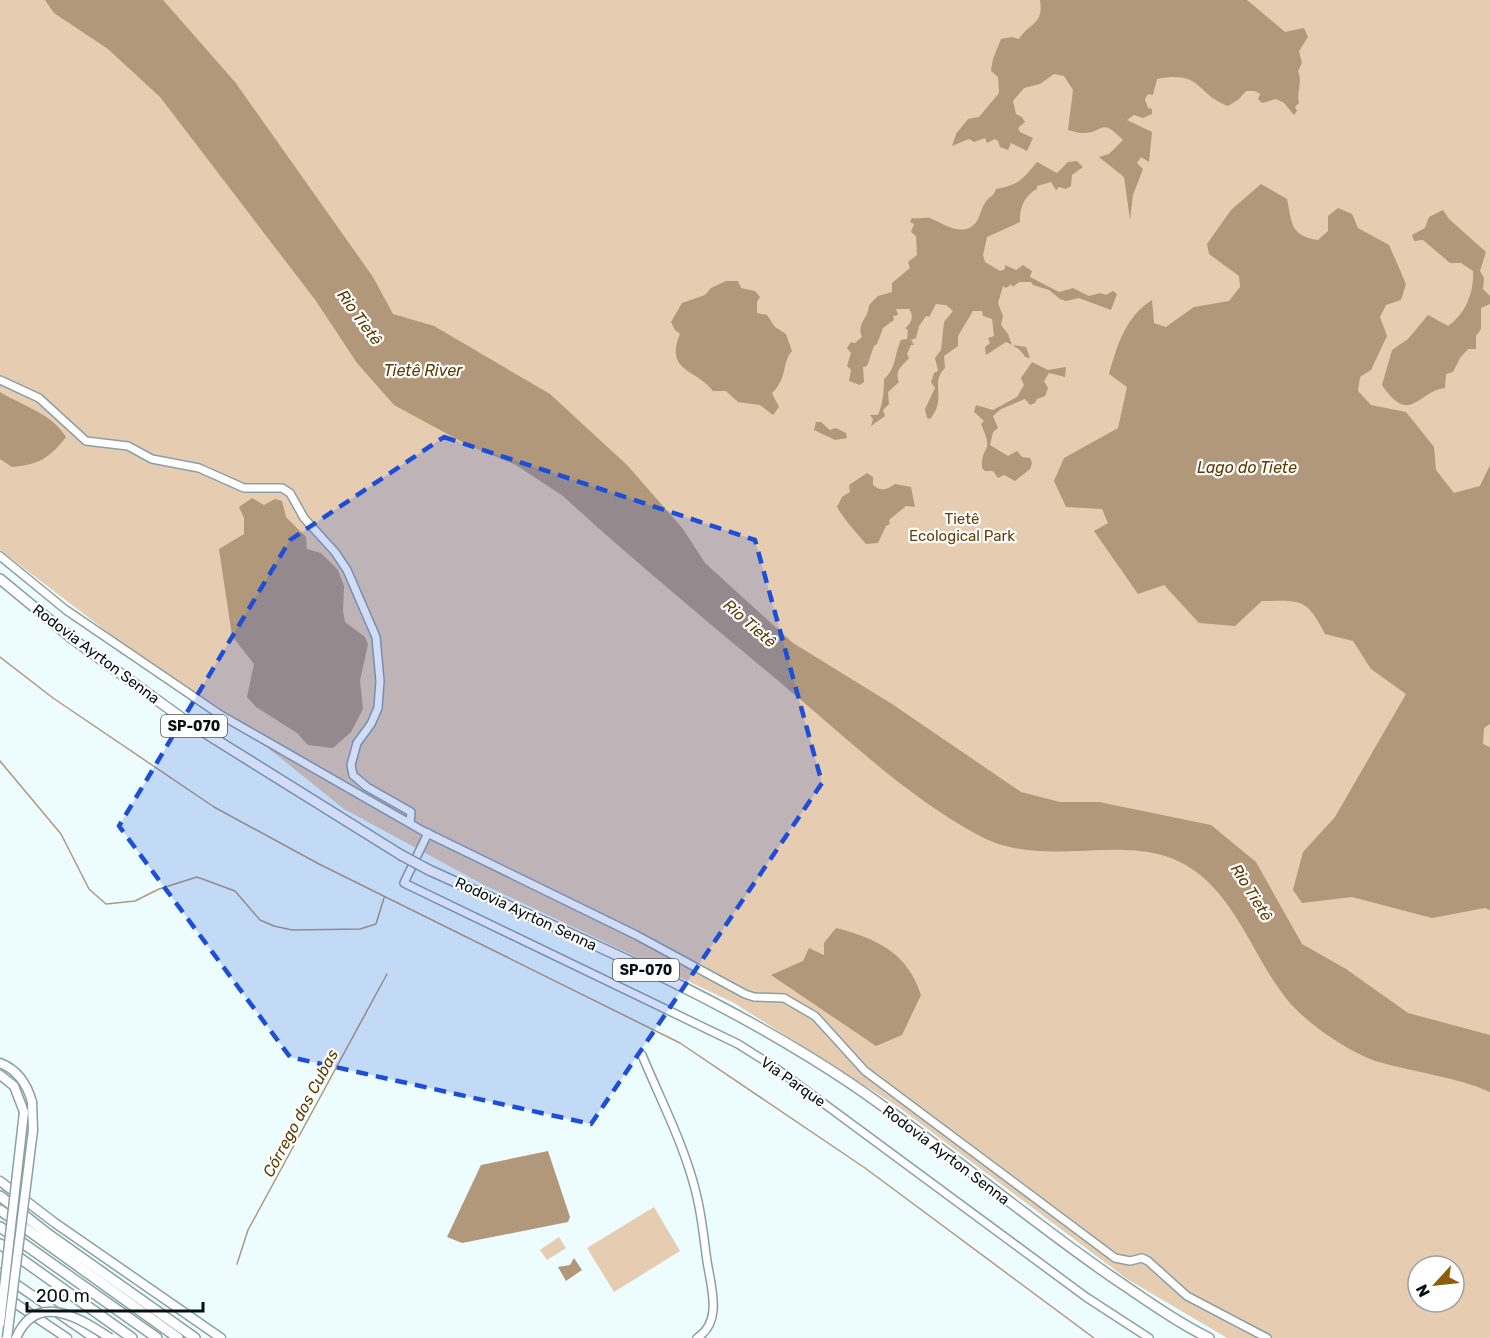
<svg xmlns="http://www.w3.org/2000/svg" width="1490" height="1338" viewBox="0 0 1490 1338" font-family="Rubik,sans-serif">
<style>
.green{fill:#e6ccb0;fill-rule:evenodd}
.water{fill:#b2987a}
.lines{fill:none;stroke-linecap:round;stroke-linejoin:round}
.stream{stroke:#b2987a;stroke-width:1.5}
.minor-casing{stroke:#89a1a4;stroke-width:10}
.major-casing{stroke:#89a1a4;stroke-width:11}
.highway-casing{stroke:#89a1a4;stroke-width:12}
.minor{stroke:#fff;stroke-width:7}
.major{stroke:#fff;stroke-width:8}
.highway{stroke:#fff;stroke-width:9}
.major-bridge-casing{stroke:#89a1a4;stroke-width:11;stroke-linecap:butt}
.highway-bridge-casing{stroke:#89a1a4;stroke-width:12;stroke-linecap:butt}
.major-bridge{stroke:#fff;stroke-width:8}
.highway-bridge{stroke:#fff;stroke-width:9}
.marked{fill:#1d4ed8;fill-opacity:0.2;stroke:#1d4ed8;stroke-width:4.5;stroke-dasharray:12 8;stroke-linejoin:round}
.labels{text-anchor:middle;stroke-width:4.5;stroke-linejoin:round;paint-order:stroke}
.shield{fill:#fff;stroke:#525859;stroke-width:1.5}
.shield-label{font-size:14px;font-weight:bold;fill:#081112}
.park-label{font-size:15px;fill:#643f0a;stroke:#fff}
.street-label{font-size:15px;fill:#081112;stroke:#fff}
.water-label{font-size:16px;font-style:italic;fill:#603c04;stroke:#fff}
</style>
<rect width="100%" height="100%" fill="#edfdff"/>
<!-- green -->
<g class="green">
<path d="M0,0H1490V1338H1227L1127,1279L897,1106L734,1003L484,885L344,809L212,703L148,663L0,550ZM1418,1266H1454V1302H1418Z"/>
<polygon points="654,1207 680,1251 614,1292 587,1248"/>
<polygon points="559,1237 566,1248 547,1260 540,1250"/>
</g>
<!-- water -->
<g class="water">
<path d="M45,0H163L235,82L373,277L393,314L434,326L550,394L627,465L683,529L705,563L793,643L892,704L1021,792L1060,802H1099L1211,825L1256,862L1302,944L1346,969L1408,1013L1490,1035V1092C1454,1076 1416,1073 1379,1062C1351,1054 1308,1024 1289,1002C1255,961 1239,903 1195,871C1132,825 1049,874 978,835C911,799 853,744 795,695C717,629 638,565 563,496L516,465L464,443L394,405L357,363L316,301L160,97L108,49L54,13Z"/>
<path d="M1040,0H1247L1285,32L1304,28L1308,37L1299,51L1302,63L1298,71C1303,83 1296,92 1299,103L1295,107L1297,111L1294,115L1284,103L1276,99L1262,103L1258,99L1260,94L1255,91H1246L1239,99L1228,106C1195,94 1203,70 1157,79L1153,95L1148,94L1145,99L1148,108L1152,109V114L1143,118L1134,115L1127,120L1152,132L1149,162L1141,157L1137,163L1143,169L1133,195L1130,220L1124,177L1099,157L1109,154L1123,140C1100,116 1104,133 1083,133C1078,133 1073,131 1068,130L1073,90L1064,76L1054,74L1040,84L1024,88L1013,101L1016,114L1022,117L1025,122L1018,128L1020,132L1033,138L1027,151L1011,143L1008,150L1000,147L998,141L995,139L987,143L985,138L974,142L969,139L952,146L956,134L968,119L979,117L999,93L998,77L991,71L993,59L1001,39L1012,37L1019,39C1030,22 1044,25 1040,0Z"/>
<path d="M1077,161L1083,167L1072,175L1071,186L1066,189L1059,187L1056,190L1051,182L1037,186V189C1025,195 1019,208 1020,222L987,237L983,255L985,262L1000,271L1005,269V265L1016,270L1023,265L1032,271L1030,277L1059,292L1073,288L1089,296L1100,293L1106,295L1113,291L1117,294L1111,310L1079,298L1066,301L1060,299L1049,290L1033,285L1031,282H1020L1012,287V284L1006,288L1003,286L998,303L1003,316L1001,325L1008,334L1012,345L1026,347L1030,358L1025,357C1022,350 1013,345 1006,342L986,355L985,347L990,343L988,338L994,336L992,319L983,316L982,311H973L958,336V346L944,356L945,368C929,384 948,397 930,419L927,418L925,409L935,388L931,382L934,373L938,371L935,358L941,350L944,322L953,311L946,305L936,304L929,317L926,316L919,326L916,338L911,340L914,345H911L907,354L909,358C903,366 894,369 899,382L888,392L889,404L883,410L885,416L871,426L873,419L870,415H878C883,403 884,392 884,379C897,368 894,354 901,340L907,339L908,330L905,328C912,323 914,315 909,309H896L898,315L893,316L894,320L883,328L877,344L874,346L867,366L863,367L864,382L860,385L849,381L851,370L847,366L851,353L847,348L851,342L855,343L862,337C856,323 869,318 869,305L878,296L892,292V283L910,268L908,262L917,255L916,236L911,232L914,224L910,222L912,218C919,219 926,217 930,218C940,222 958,235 971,227C980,222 980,210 985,203C989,196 994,197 996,189C1020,184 1022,180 1037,162L1057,173L1068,162Z"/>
<path d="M1261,184L1287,199C1292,223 1290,236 1318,240L1328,231V216L1338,208L1352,214L1358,228L1389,245L1406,284L1401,300L1386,305L1380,317L1387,336L1371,370L1360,377L1358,391L1371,405L1406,412L1434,447L1436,470L1454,493L1480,486L1490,465V724L1484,728L1483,744L1490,747V910L1485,908L1432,918L1352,897L1302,903L1293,890L1303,852L1335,817L1406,694L1371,669L1353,641L1325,634C1306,597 1301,601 1262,601L1235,626L1199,623L1164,585L1138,594L1094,531L1108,523L1102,509L1066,507L1054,481L1064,458L1118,428L1127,387L1109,374C1117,345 1126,316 1152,300L1154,323L1166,327L1194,307L1229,301L1240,287L1239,276L1209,254L1207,244L1231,210Z"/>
<path d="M1443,210L1449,219L1486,252L1480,271L1484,278L1483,289L1490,296V304L1481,308V329L1476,336V349H1468L1460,358L1453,372L1446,374L1445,388C1418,391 1410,427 1382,385L1392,350L1408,339L1428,315L1448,326C1466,313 1474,293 1473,271L1461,263H1450L1423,240L1414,241L1412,235L1425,228L1429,217Z"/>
<path d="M726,281H738L741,288L755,291L760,297L757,302V313L767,315L775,327L786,334L792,351C782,361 788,378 772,393L779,407L773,415L760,405L738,402L726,391H713C697,369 664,372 680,334L675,330L671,322L682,303L705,295L711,288Z"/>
<path d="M1032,362L1048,370L1066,367L1065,377L1049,373L1044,381L1048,388L1045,396L1037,399L1035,403L1030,405L1025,399L1001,409L993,416L998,428L993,432L990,445L1008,456L1017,451L1022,457L1030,458L1032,463L1030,469L1015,481L1004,475L998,478L993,471H985L982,468C981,443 995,455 981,424L984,421L974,412L976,405L993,410L1017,397L1024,385L1021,378Z"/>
<path d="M0,392C24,407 50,412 66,437C49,459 39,464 12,467L0,459Z"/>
<polygon points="816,422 821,422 830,430 836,428 846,433 847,438 835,440 814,430"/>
<path d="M867,473L873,477V485C882,492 886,490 895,484L911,487L915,507L906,506L889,520L890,524L886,526L878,543L866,544C856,532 846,522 837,507L842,497L850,492L849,485Z"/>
<polygon points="252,498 264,505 275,499 282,501 286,517 306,537 307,549 321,553 338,570 344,586 343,611 345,622 365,637 368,644 360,681 363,709 351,732 333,748 308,745 297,733 256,707 247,697 254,664 232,636 219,549 244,534 244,518 239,507"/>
<path d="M836,928C877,939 907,952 921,995L902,1035L876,1046L771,975L803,961L809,948L824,955V943Z"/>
<polygon points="548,1151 570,1217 568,1222 462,1243 447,1237 481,1165"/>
<polygon points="574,1258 582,1270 566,1281 558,1267 570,1265"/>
</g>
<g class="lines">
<!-- stream -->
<g class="stream">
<polyline points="0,657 53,698 214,807 319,864 680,1043 865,1168 1094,1338"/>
<polyline points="0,761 61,834 89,889 106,904 135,901 159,889 197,877 235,891 260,920 274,926 292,930 360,929 376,924 384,898"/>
<polyline points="237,1264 248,1230 387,974"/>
</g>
<defs>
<g id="minor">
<polyline points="0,380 39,398 86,441 128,446 152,459 199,468 244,488 282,488 290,493 304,518 335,552 347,570 376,637 380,681 378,708 371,724 357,743 351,765 353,775 367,787 411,812 410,822"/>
<polyline points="0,556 66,610 219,714 423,831 636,935 745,994 754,997 784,998 815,1016 865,1071 1115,1258 1130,1261 1142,1258 1148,1261 1187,1296 1267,1338"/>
<polyline points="428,833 404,883 738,1044 773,1066 1086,1297 1149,1338"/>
<path d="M642,1055C661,1101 686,1148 697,1197C702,1218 704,1240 707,1261C711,1287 723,1322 697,1338"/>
</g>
<g id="major">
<path d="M0,1063C18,1070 27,1084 32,1102"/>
<polyline points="0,1075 14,1086 24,1112"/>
<polyline points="0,1181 55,1223 221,1338"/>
<polyline points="0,1273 94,1338"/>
<polyline points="0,1293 67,1338"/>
</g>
<g id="highway">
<polyline points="0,579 74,640 186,721 401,855"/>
<path d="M429,870C572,935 719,995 850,1083C940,1144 1022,1215 1112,1277C1143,1298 1175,1321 1209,1338"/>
<polyline points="0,1196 48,1234 195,1338"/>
<polyline points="0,1210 178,1338"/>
<polyline points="0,1227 157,1338"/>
<polyline points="0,1244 132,1338"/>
</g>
</defs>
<!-- minor casing -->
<use href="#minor" class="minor-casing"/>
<!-- major casing -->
<use href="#major" class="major-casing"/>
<!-- highway casing -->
<use href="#highway" class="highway-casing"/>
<!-- minor -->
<use href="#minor" class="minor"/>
<!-- major -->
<use href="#major" class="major"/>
<!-- highway -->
<use href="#highway" class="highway"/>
<defs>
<g id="major-bridge">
<polyline points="0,1323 24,1112"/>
<polyline points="7,1338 33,1130 32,1102"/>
<path d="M16,1338C37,1290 81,1319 110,1338"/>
</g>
<polyline id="highway-bridge" points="401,855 429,870"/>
</defs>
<!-- major-bridge casing -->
<use href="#major-bridge" class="major-bridge-casing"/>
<!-- highway-bridge casing -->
<use href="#highway-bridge" class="highway-bridge-casing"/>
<!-- major-bridge -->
<use href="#major-bridge" class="major-bridge"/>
<!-- highway-bridge -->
<use href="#highway-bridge" class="highway-bridge"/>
</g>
<!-- marked area -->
<path class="marked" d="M444,437L755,540L822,783L591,1124L290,1057L119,826L290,540Z"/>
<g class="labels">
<!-- shield labels -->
<g class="shield">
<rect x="161" y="715" width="66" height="22" rx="4.5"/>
<rect x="613" y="959" width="66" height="22" rx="4.5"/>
</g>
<g class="shield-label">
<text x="194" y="731">SP-070</text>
<text x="646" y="975">SP-070</text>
</g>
<!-- park labels -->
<g class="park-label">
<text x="962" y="524">Tietê<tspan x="962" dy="17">Ecological Park</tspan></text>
</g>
<!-- street labels -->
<g class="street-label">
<text transform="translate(96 654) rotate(37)" y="5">Rodovia Ayrton Senna</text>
<text transform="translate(526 914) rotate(25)" y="5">Rodovia Ayrton Senna</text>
<text transform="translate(793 1082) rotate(35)" y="5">Via Parque</text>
<text transform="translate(946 1155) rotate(37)" y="5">Rodovia Ayrton Senna</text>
</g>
<!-- water labels -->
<g class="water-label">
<text transform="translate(360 317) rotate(54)" y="6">Rio Tietê</text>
<text x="423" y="376">Tietê River</text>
<text x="1247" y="473">Lago do Tiete</text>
<text transform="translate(750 623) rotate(41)" y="6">Rio Tietê</text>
<text transform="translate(1252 892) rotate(58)" y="6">Rio Tietê</text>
<text transform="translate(300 1113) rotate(-62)" y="6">Córrego dos Cubas</text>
</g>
</g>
<!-- north arrow -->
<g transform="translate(1436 1284) rotate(243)"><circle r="28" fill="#ffffff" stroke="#9ca0a0" stroke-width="1.5"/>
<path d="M0-4.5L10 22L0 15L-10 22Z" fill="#8f5b0c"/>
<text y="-9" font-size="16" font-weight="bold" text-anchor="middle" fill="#081112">N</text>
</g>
<!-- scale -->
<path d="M27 1302v9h176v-9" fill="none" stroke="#081112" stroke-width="3"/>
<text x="36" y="1302" font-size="18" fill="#081112" stroke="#ffffff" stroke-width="4.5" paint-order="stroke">200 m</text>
</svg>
